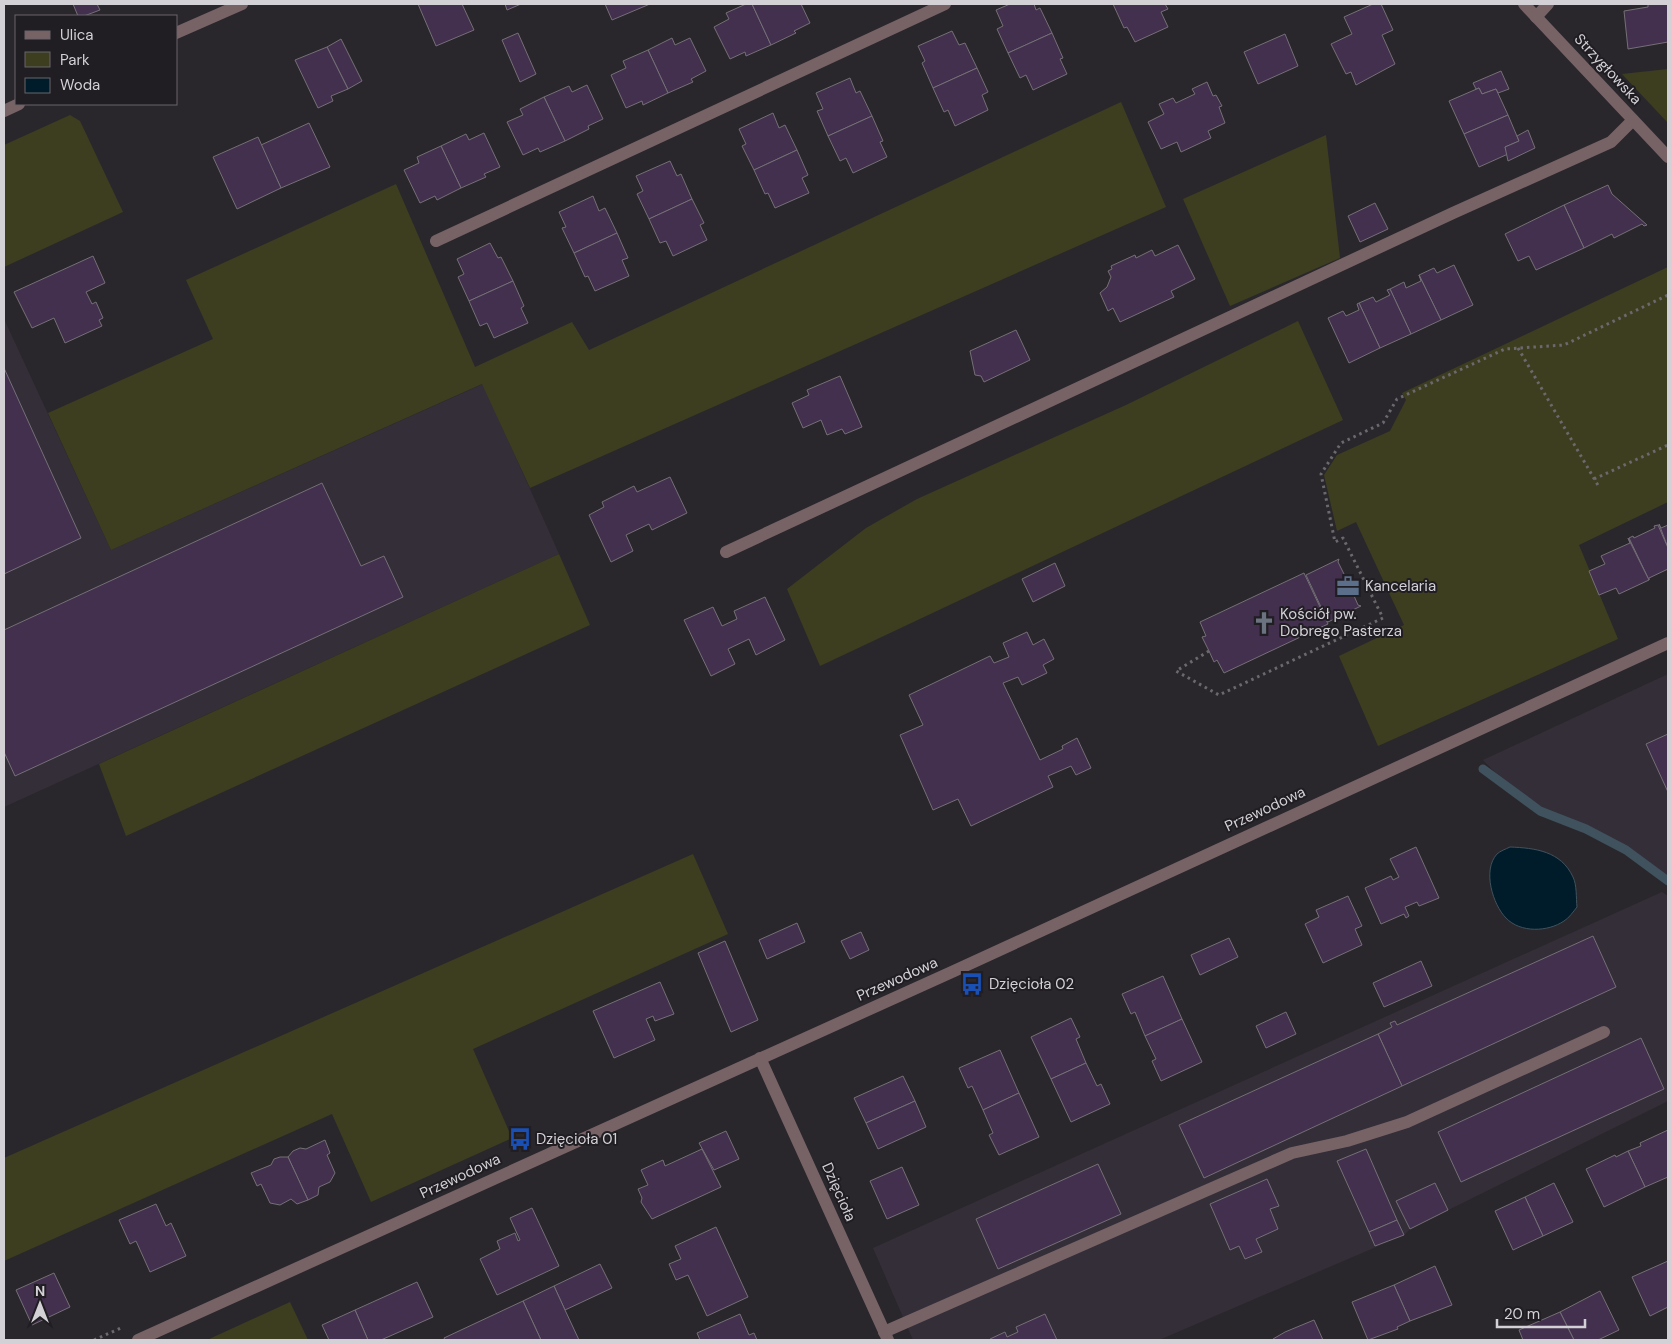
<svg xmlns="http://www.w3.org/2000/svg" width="1672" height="1344" viewBox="0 0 1672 1344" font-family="'DM Sans',sans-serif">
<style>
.built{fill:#342e39}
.green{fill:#3d3e20}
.water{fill:#001c2a;stroke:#3f525d}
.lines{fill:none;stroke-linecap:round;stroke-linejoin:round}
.stream{stroke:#3f525d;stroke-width:9}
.building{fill:#43304e;stroke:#747076}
.path{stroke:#6c696e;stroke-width:3;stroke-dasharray:2.5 4;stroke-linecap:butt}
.minor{stroke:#776366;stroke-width:12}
.labels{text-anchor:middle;stroke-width:4;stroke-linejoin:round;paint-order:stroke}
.street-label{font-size:15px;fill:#d3d1d5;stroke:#201d23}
.poi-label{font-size:15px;fill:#d3d1d5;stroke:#201d23;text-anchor:start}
</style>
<rect width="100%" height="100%" fill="#2a272c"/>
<!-- built -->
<g class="built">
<polygon points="4,319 111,550 483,384 559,554 4,807"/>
<polygon points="1668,674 1668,882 1611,840 1523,801 1483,760"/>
<polygon points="1662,892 1668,896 1668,1101 1410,1229 1404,1235 1159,1340 913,1340 873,1248"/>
</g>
<!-- green -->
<g class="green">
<polygon points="1668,69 1668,123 1622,74"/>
<polygon points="1121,102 1166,207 530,488 482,384 111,550 48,413 213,339 186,280 396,184 475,367 572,322 589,350"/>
<polygon points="70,115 80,121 123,212 4,267 4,145"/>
<polygon points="1326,135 1340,258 1230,306 1183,199"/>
<polygon points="1668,267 1668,502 1579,545 1618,639 1378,746 1339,656 1404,625 1356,522 1337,531 1324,475 1337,455 1390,431 1406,400 1402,393"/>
<polygon points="1298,321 1343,420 820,666 787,589 866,528 917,499 1126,405"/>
<polygon points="559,554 590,625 126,836 99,764"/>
<polygon points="693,854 728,934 473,1049 512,1138 371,1202 332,1114 4,1261 4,1158"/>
<polygon points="290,1302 308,1340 207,1340"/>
</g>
<!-- water -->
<path class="water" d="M1510,847C1535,848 1561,851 1573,877C1577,885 1576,898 1577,907C1573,912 1569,918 1564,921C1548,932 1520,933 1506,918C1493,905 1482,870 1497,854C1500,851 1506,849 1510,847Z"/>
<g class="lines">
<!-- stream -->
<polyline class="stream" points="1483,769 1540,811 1586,829 1626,850 1668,881"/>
</g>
<!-- building -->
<g class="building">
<polygon points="73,4 97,4 100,10 84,16 78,16"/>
<polygon points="418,4 462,4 474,30 436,46"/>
<polygon points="505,4 521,4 507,10"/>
<polygon points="605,4 650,4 612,20"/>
<polygon points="746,4 752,4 771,45 746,56 745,52 730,59 714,27 729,19 726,13"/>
<polygon points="752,4 801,4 810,23 794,31 796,33 771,45"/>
<polygon points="1010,4 1034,4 1036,10 1040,8 1052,33 1008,53 997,29 1003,26 996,10"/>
<polygon points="1113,4 1165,4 1168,9 1161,12 1168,27 1135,42 1127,27 1124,28"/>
<polygon points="1373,4 1381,4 1393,30 1382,35 1395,64 1356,85 1351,72 1346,74 1331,44 1352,34 1344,17"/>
<polygon points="1648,4 1668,4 1668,42 1628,49 1624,11 1648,7"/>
<polygon points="952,31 959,45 965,43 977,68 933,88 922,63 925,61 918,46"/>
<polygon points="518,33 536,74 520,82 502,40"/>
<polygon points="1052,33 1063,58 1060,59 1067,74 1033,90 1026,75 1020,78 1008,53"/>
<polygon points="1285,34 1298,66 1258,84 1244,52"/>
<polygon points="672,38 675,45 690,38 706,71 691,79 693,82 668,93 648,50"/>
<polygon points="341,39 362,81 348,89 327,47"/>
<polygon points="327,47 348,89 331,96 333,101 318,108 295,60"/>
<polygon points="648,50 668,93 643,105 642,101 626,108 611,75 626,68 623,61"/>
<polygon points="977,68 988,92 982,95 988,110 955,126 948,110 944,112 933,88"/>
<polygon points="1501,71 1509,89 1498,93 1496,89 1482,94 1479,88 1476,89 1473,83"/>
<polygon points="850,78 856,93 860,91 872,116 828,136 817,111 823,109 816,93"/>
<polygon points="1207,82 1213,96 1216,95 1222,106 1219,107 1225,123 1208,131 1211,138 1181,152 1177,142 1161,149 1148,122 1164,114 1159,104 1173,98 1176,103 1195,94 1192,89"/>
<polygon points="587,85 603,119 588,126 589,129 565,141 544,97 569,86 572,92"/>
<polygon points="1479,88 1482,94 1496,89 1508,115 1464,134 1449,101"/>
<polygon points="544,97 565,141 540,152 538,148 523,155 507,122 523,115 520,109"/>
<polygon points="773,113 779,128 785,125 797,150 754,170 742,146 746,144 739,129"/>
<polygon points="1508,115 1519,141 1505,147 1508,154 1479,167 1464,134"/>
<polygon points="872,116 883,141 880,142 887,157 853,173 846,158 840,161 828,136"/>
<polygon points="309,123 330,167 281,188 261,145"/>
<polygon points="1528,130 1535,148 1508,161 1505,147 1519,141 1517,136"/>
<polygon points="484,133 500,167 484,174 486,177 461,188 441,146 466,134 469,140"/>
<polygon points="258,137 281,188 237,209 213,157"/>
<polygon points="441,146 461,188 437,200 435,196 420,203 404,170 419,163 417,157"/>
<polygon points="797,150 808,175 802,178 809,193 775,208 768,193 765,194 754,170"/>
<polygon points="670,161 677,176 681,174 692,199 649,219 637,194 643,191 636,176"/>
<polygon points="1608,185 1612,194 1647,225 1644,226 1642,224 1614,238 1612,234 1584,248 1564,205"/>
<polygon points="593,196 599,211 605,208 617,233 574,253 562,228 566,227 559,212"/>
<polygon points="692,199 704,223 700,225 707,240 673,256 666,241 660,243 649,219"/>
<polygon points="1375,203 1388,229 1360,242 1348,216"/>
<polygon points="1564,205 1584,248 1536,270 1529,256 1518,261 1505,234"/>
<polygon points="617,233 628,258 622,260 629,276 595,291 588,276 585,277 574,253"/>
<polygon points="490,243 498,258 501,257 513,281 469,301 458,277 464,274 457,259"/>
<polygon points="1178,245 1195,279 1171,291 1174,297 1120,322 1113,308 1108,311 1100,293 1107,287 1111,277 1108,271 1112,269 1111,266 1135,255 1136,258 1152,250 1155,256"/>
<polygon points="93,256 105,283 86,292 92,304 96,302 103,318 99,320 102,326 65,343 54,318 32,328 14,292"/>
<polygon points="1454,265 1473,305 1441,320 1419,275 1434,268 1437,273"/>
<polygon points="1419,275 1441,320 1411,334 1390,289 1404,282 1406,288 1421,281"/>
<polygon points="513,281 524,306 521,308 528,323 494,338 487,323 480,326 469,301"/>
<polygon points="1390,289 1411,334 1380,348 1359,303 1373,297 1376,302 1390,295 1387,290"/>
<polygon points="1359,303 1380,348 1349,363 1328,318 1343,311 1346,316 1359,310 1357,304"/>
<polygon points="1016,330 1030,360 984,382 981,376 975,375 970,351"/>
<polygon points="4,368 81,538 4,574"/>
<polygon points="840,376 862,427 845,434 842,429 827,435 821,420 803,428 792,403 809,395 807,390"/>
<polygon points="670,477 687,513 652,530 649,524 626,535 633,551 611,562 589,515 604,507 602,502 634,486 637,492"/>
<polygon points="322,483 361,566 384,556 403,597 15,776 4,752 4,630"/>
<polygon points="1659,524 1661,528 1668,525 1668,548"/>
<polygon points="1658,525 1668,548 1668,569 1649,578 1649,580 1629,538 1633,536 1634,538 1655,528 1654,526"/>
<polygon points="1628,538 1649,580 1619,594 1616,588 1599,595 1589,571 1605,564 1601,556 1630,543"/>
<polygon points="1339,559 1338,562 1346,578 1351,576 1357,587 1351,589 1358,605 1361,606 1328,622 1306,575"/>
<polygon points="1055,563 1065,586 1033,602 1022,579"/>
<polygon points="1304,573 1328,624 1224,673 1217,660 1214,662 1209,651 1202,637 1206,636 1200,622"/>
<polygon points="765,597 785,640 756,655 749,639 728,649 735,664 711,676 684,620 713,607 722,626 737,619 734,611"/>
<polygon points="1027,632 1033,645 1044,639 1054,659 1043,665 1047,673 1022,685 1018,677 1003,683 1040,760 1063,749 1062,746 1077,738 1091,768 1076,775 1071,766 1048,776 1053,787 971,826 958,799 933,810 900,735 923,725 909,695 990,656 994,663 1009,657 1003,643"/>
<polygon points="1668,734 1668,792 1646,744"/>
<polygon points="1416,847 1439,898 1419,906 1417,902 1405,907 1409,916 1406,918 1404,914 1381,924 1365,888 1391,876 1393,880 1399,877 1390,859"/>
<polygon points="1348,896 1362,926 1355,929 1362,945 1323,963 1305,924 1319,917 1316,910"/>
<polygon points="797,923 805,942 767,959 759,940"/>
<polygon points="861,932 869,950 850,959 841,941"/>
<polygon points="1593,936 1616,987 1402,1086 1378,1034 1392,1027 1390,1023 1395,1021 1397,1025"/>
<polygon points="1229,938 1238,957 1200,975 1191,955"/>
<polygon points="725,941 758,1020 731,1032 698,953"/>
<polygon points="1421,961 1432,986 1384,1007 1373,983"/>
<polygon points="1163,976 1182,1019 1145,1036 1135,1012 1131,1014 1122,994"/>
<polygon points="660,982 674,1014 655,1021 653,1016 646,1019 655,1040 614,1058 593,1011"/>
<polygon points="1286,1012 1296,1034 1266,1048 1256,1026"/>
<polygon points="1071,1018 1080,1037 1076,1039 1086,1063 1051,1079 1031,1037"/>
<polygon points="1182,1019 1202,1062 1161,1081 1152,1061 1156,1059 1145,1036"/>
<polygon points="1378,1034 1402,1086 1204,1178 1179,1125"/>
<polygon points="1641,1038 1664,1089 1461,1182 1438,1132"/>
<polygon points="1000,1050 1019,1093 983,1110 972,1086 968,1088 959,1068"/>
<polygon points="1086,1063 1097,1086 1101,1084 1110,1104 1071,1122 1051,1079"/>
<polygon points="903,1076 915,1101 866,1123 854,1098"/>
<polygon points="1019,1093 1039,1137 999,1155 989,1135 993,1133 983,1110"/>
<polygon points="915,1101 926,1127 878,1149 866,1123"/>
<polygon points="1668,1130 1668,1177 1645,1187 1628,1151 1641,1146 1640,1143"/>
<polygon points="726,1131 739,1159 714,1170 699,1143"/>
<polygon points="325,1140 330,1153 327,1155 335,1173 330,1182 319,1187 318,1195 308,1200 288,1157 293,1151 300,1148 306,1149"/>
<polygon points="702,1149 721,1187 652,1219 641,1202 642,1198 638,1189 648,1185 641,1170 663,1160 665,1166"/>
<polygon points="1366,1149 1397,1220 1369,1232 1337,1161"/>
<polygon points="1628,1151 1645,1187 1604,1207 1586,1169 1615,1155 1616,1157"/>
<polygon points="280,1157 288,1157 308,1200 297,1204 291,1199 280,1205 270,1203 261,1184 257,1186 251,1173 271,1165 274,1159"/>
<polygon points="1098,1164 1121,1214 998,1269 976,1219"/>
<polygon points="902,1167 919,1205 887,1219 870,1181"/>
<polygon points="1267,1179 1279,1206 1270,1209 1278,1229 1256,1239 1262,1252 1245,1259 1239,1246 1230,1250 1210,1204"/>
<polygon points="1435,1183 1448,1210 1410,1229 1396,1201"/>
<polygon points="1554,1183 1573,1222 1543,1236 1525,1197"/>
<polygon points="1525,1197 1543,1236 1513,1250 1495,1211"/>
<polygon points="156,1204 166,1226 171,1223 186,1256 150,1272 136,1241 130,1244 119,1220"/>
<polygon points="532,1208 559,1266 497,1295 480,1259 500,1249 497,1241 515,1233 518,1241 520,1240 510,1218"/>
<polygon points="1397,1220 1404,1235 1375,1246 1369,1232"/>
<polygon points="716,1227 748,1297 707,1316 688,1275 676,1280 669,1264 681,1259 675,1246"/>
<polygon points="1668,1261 1668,1307 1650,1316 1632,1277"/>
<polygon points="600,1264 612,1288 565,1310 554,1286"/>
<polygon points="1435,1266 1452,1305 1410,1321 1394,1285"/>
<polygon points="54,1273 70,1307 32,1325 16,1290"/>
<polygon points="417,1282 433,1317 381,1340 368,1340 355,1310"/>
<polygon points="1394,1285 1410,1321 1397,1327 1398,1329 1368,1340 1352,1302"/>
<polygon points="554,1286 565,1310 579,1340 541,1340 523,1301"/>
<polygon points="1600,1291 1619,1330 1598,1340 1574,1340 1560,1312"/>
<polygon points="523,1301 541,1340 445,1340 444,1338"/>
<polygon points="355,1310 368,1340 329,1340 322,1325"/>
<polygon points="1560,1312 1574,1340 1523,1340 1519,1330"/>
<polygon points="740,1314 749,1335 754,1333 757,1340 700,1340 697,1333"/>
<polygon points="1045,1314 1057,1340 990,1340 990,1339 1005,1332 1007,1337 1018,1332 1016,1327"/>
<polygon points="1314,1320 1323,1340 1274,1340 1273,1339 1285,1332"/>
</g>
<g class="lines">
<!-- path -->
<g class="path">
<polyline points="1518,348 1599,487"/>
<polyline points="1594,479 1668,445"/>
<polyline points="1209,651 1176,671 1219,695 1383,618 1343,538 1335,542 1321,474 1341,443 1383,423 1397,399 1505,349 1564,345 1668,295"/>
<polyline points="94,1340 121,1328"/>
</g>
<!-- minor -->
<g class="minor">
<polyline points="1524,4 1668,157"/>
<polyline points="1536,17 1548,4"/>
<polyline points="176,33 242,4"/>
<polyline points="4,111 19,104"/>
<polyline points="436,241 945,4"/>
<polyline points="726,552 1453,213 1611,142 1633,120"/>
<polyline points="760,1058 888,1340"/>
<polyline points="884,1332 1292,1153 1347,1141 1407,1122 1604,1032"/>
<polyline points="138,1340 954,971 1668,643"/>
</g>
</g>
<!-- icons -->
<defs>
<symbol id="office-bare" viewBox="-9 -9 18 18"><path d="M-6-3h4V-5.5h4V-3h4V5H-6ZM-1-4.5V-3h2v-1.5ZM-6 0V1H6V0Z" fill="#5c6f8a" stroke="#201d23" stroke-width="2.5" paint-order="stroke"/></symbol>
<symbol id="church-bare" viewBox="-9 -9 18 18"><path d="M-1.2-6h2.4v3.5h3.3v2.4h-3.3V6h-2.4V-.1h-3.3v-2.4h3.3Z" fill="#6b7280" stroke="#201d23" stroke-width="2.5" paint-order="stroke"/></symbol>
<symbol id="bus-bare" viewBox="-9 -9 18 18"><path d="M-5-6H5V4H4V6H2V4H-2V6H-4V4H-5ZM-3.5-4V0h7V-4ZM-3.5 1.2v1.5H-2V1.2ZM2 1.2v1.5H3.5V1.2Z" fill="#1a4fb4" stroke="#201d23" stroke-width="2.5" paint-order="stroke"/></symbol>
</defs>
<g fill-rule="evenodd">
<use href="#office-bare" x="1332" y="570" width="32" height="32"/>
<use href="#church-bare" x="1248" y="607" width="32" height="32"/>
<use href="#bus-bare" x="956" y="968" width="32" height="32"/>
<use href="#bus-bare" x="504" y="1123" width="32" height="32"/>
</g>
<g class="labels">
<!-- street labels -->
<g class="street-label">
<text transform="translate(1608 69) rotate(47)" y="5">Strzygłowska</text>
<text transform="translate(1265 809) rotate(-25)" y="5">Przewodowa</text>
<text transform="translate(897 979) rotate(-24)" y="5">Przewodowa</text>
<text transform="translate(460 1176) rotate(-25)" y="5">Przewodowa</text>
<text transform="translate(839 1192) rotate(66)" y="5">Dzięcioła</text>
</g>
<!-- poi labels -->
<g class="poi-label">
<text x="1365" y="591">Kancelaria</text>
<text x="1280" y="619">Kościół pw.<tspan x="1280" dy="17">Dobrego Pasterza</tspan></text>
<text x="989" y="989">Dzięcioła 02</text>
<text x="536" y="1144">Dzięcioła 01</text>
</g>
</g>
<!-- border -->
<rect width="1672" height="1344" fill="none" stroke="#d3d1d5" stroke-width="10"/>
<!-- legend -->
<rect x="15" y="15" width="162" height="90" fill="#201d23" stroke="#68656a"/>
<rect x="25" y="31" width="25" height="8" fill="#776366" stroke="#68656a"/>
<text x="60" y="40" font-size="15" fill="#d3d1d5">Ulica</text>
<rect x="25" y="52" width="25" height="15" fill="#3d3e20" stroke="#68656a"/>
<text x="60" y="65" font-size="15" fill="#d3d1d5">Park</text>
<rect x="25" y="78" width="25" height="15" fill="#001c2a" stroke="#68656a"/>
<text x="60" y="90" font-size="15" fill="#d3d1d5">Woda</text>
<!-- north arrow -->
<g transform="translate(40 1304)" stroke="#201d23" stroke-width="4" paint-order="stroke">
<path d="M0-4L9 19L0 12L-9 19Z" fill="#d3d1d5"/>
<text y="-8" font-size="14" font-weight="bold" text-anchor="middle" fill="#d3d1d5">N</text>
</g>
<!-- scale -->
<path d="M1497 1319v8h88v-8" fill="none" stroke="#d3d1d5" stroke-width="2.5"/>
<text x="1504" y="1319" font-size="15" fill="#d3d1d5" stroke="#201d23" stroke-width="4" paint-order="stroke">20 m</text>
</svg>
